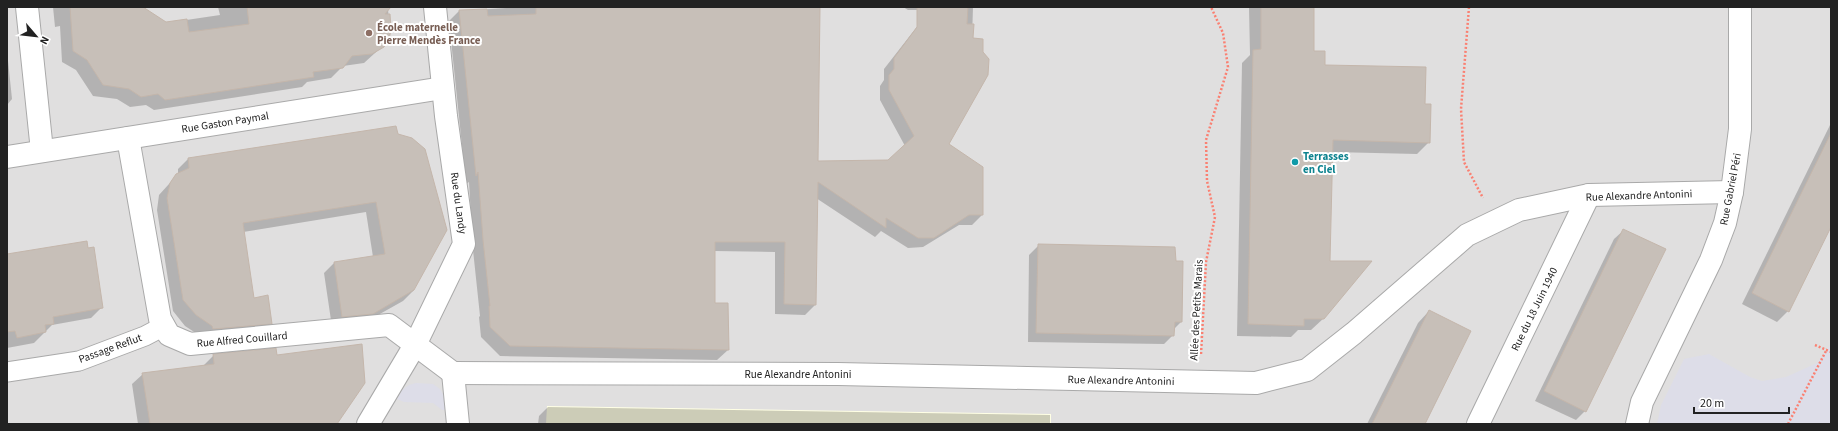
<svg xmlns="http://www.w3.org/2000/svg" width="1838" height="431" viewBox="0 0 1838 431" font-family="'Source Sans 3',sans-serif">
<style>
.residential{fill:#e0dfdf}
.education{fill:#ffffe5}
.plaza{fill:#dddde8}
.shadow{fill:#0003}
.building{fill:#c7bfb8;stroke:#c4b6ab}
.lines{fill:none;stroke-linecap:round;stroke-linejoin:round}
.service-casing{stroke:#a9a9a9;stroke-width:21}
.minor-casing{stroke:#a9a9a9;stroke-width:24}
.path{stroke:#fa8072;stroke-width:2.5;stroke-dasharray:2 2;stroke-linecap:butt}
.service{stroke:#fff;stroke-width:19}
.minor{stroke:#fff;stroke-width:22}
.education-dot{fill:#8d6e63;stroke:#fff;stroke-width:1.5}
.culture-dot{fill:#0f9aa8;stroke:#fff;stroke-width:1.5}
.labels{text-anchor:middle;stroke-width:4;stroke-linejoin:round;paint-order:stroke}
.education-label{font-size:11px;font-weight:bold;fill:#785e54;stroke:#fff;text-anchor:start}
.street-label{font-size:11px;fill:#222;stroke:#fff}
.culture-label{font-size:11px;font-weight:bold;fill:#0d838f;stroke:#fff;text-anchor:start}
</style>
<rect width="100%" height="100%" fill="#f2efe9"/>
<!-- residential -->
<rect class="residential" x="7" y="7" width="1824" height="417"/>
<!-- education -->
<polygon class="education" points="547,406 1051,414 1051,424 546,424"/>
<!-- plaza -->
<g class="plaza">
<polygon points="1831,344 1831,424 1657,424 1661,405 1684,359 1709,354 1750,377 1762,381 1786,377 1817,363"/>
<polygon points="416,383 433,384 440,389 444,396 446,410 442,410 433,403 404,402 397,399 402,390 409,385"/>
</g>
<!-- shadow -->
<g class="shadow">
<polygon points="53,7 142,7 166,23 220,15 218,7 390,7 388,9 390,34 386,43 364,63 343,66 331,78 307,82 302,87 154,110 146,105 130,107 117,99 93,96 76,70 62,62 60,26 55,27"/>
<polygon points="520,7 818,7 817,162 888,161 905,146 880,100 880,86 884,80 884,69 930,10 908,10 903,7 973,7 972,39 947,145 982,215 972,225 959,225 923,247 908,248 881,231 875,237 816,198 815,305 805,315 775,314 775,252 714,251 714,304 728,350 717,360 500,356 481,337 479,317 480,316 473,250 469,182 466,184 449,21 459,11"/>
<polygon points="1249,7 1314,7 1313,52 1324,66 1424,105 1429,142 1417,154 1332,152 1324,318 1311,330 1298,330 1291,337 1237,336 1242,63 1250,55"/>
<polygon points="7,51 12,99 7,105"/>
<polygon points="1831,123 1831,224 1788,311 1777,322 1742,304"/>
<polygon points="397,135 411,139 424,149 414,290 403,301 362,324 332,327 324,273 334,263 373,257 366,212 243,232 253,299 271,323 261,334 202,337 185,326 173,311 157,210 159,195 178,174 178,169 188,159"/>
<polygon points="1624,230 1585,411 1576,420 1535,401 1614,239"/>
<polygon points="1039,245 1181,322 1173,330 1173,335 1164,344 1028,342 1029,255"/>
<polygon points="7,255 102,307 91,318 52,325 34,343 7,348"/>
<polygon points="1429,311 1424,424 1367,424 1418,323"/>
<polygon points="214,355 276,356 336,424 138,424 132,384 143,374 203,366"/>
<polygon points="548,407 1050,415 1050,424 538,424 539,416"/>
</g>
<!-- building -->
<g class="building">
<polygon points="70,7 143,7 166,22 187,19 189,32 249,24 247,7 391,7 385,14 390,14 391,30 389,39 384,47 372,54 352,56 343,68 313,72 314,77 165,100 158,94 141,97 129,89 103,85 87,60 73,51"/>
<polygon points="536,7 820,7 818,161 888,160 914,136 889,90 889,75 894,69 894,58 917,27 917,7 968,7 967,24 974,24 973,38 983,39 983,52 989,59 988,75 949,144 983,167 983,215 969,215 934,238 918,238 886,218 886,228 818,182 816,305 784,304 785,242 715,242 715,303 728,303 729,350 510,346 490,327 489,306 490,306 483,240 478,172 476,176 459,10 487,9 488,16 536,14"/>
<polygon points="1261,7 1314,7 1314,51 1325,51 1325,65 1426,67 1425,104 1431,104 1430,143 1333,140 1330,261 1372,261 1324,319 1304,319 1304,326 1248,324 1253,50 1261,49"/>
<polygon points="396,126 398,134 412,138 425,149 447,230 414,290 373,314 342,317 334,262 385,254 376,202 243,223 254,298 268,295 272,324 213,329 212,326 196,315 183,300 167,198 170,183 176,174 189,168 188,158"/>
<polygon points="1831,133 1831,227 1789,312 1752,293"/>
<polygon points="1623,229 1666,249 1586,412 1544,391"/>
<polygon points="87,241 88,248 94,247 103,308 53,317 54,324 45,325 46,332 17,338 15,331 7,332 7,254"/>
<polygon points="1038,244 1175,247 1176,261 1183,261 1182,322 1175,322 1174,336 1036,333"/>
<polygon points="1429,310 1471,331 1425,424 1372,424"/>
<polygon points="362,344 365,383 337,424 150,424 142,373 214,364 213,354 276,348 277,355"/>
</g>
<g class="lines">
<defs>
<polyline id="service" points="7,372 79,361 145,336 164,326"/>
<g id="minor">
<polyline points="27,7 42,151"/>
<polyline points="128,138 160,319 169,335 190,344 389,325 453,373"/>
<polyline points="7,157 443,88"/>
<polyline points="453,373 838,374 1256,383 1307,370 1354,333 1467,235 1519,210 1589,195 1732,192"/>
<polyline points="453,373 458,424"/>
<polyline points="368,424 415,345 464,244 446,116 435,7"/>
<polyline points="1478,424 1589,195"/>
<polyline points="1637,424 1642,402 1711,260 1725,223 1732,192 1740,129 1740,7"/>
</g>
</defs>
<!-- service casing -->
<use href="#service" class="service-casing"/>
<!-- minor casing -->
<use href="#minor" class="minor-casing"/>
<!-- path -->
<g class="path">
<polyline points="1469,7 1461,109 1464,162 1483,198"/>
<polyline points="1815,345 1831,352"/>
<polyline points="1201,354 1206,262 1215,217 1207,181 1206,140 1228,67 1223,33 1211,7"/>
<polyline points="1788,424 1827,349"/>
</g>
<!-- service -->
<use href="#service" class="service"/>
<!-- minor -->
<use href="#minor" class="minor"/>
</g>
<!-- markers -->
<circle class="education-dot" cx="369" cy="33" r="4"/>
<circle class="culture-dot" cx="1295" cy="162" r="4"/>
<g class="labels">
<!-- education labels -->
<g class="education-label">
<text x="377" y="31">École maternelle<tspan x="377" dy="13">Pierre Mendès France</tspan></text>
</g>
<!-- street labels -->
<g class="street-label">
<text transform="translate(225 122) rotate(-9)" y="4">Rue Gaston Paymal</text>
<text transform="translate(1730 189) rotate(-79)" y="4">Rue Gabriel Péri</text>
<text transform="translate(1639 195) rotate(-2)" y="4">Rue Alexandre Antonini</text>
<text transform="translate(459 203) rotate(82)" y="4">Rue du Landy</text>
<text transform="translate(1534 309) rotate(-64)" y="4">Rue du 18 Juin 1940</text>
<text transform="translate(1196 310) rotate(-87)" y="4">Allée des Petits Marais</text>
<text transform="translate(242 339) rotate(-5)" y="4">Rue Alfred Couillard</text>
<text transform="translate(110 348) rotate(-20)" y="4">Passage Reflut</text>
<text x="798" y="378">Rue Alexandre Antonini</text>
<text transform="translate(1121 380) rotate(1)" y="4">Rue Alexandre Antonini</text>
</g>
<!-- culture labels -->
<g class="culture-label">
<text x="1303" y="160">Terrasses<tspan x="1303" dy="13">en Ciel</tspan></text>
</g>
</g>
<!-- border -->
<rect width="1838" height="431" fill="none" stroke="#222222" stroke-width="16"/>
<!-- north arrow -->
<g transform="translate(36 36) rotate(118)" stroke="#ffffff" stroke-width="3" paint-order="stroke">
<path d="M0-3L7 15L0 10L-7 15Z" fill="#222222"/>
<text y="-6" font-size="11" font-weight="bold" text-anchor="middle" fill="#222222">N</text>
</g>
<!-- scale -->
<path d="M1694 407v6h95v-6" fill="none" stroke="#222222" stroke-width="2"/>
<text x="1700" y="407" font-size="12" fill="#222222" stroke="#ffffff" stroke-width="3" paint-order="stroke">20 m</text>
</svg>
